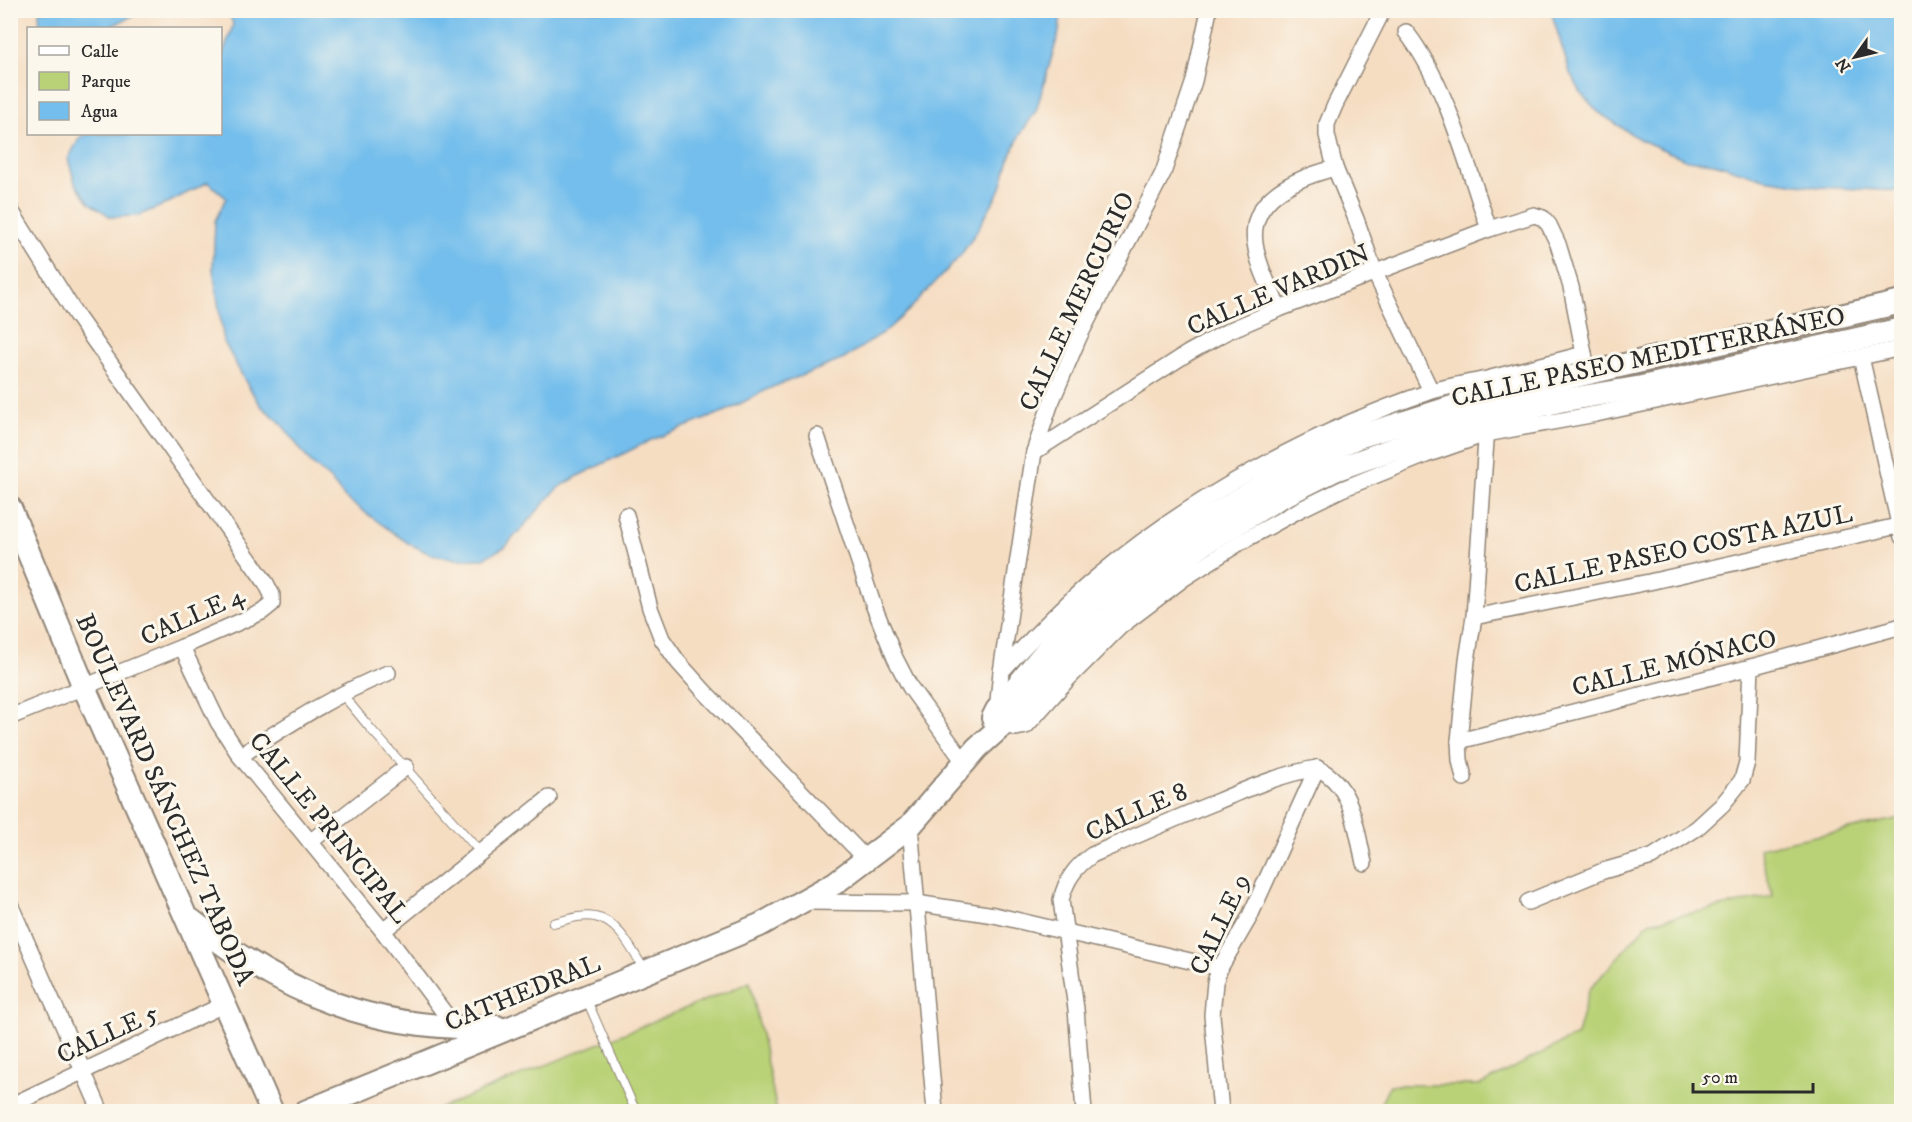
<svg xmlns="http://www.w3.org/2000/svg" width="1912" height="1122" viewBox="0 0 1912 1122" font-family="'IM FELL DW Pica',serif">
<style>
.green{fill:#b9d277;stroke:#727e51;stroke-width:1.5}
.water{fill:#73beec;stroke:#4f748c;stroke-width:1.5}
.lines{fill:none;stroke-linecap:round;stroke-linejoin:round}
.lane-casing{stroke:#908476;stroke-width:10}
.street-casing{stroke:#908476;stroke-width:18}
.secondary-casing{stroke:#908476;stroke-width:26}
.lane{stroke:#fff;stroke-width:8}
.street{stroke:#fff;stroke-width:15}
.secondary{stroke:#fff;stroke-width:22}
.labels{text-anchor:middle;stroke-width:6;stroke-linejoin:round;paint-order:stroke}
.street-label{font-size:26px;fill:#2b2b2b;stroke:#fbf7ec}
</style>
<rect width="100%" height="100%" fill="#fbf7ec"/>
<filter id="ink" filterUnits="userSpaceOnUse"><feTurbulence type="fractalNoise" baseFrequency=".0167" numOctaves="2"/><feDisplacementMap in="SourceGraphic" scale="12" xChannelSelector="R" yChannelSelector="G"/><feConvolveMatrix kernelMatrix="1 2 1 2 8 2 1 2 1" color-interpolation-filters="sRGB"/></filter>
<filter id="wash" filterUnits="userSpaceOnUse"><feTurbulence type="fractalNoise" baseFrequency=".008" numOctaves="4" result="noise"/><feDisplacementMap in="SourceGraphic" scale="24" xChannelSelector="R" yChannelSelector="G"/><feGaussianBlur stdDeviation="1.35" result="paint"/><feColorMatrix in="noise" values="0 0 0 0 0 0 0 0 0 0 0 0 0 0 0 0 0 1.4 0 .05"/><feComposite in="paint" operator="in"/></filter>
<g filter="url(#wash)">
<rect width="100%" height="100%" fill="#f5ddc2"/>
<!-- green -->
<g class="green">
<polygon points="1901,818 1901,1111 1377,1111 1390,1085 1480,1085 1577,1035 1589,990 1649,922 1773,896 1759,848"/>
<polygon points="750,982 777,1111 431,1112"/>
</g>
<!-- water -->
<g class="water">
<polygon points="39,11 39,10 143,11 107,28 40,28"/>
<polygon points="229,11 229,10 1061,11 1059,32 1036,111 1020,135 1008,162 1001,188 975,234 961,255 908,311 888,329 844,359 770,388 726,411 649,441 580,475 558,488 505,547 482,559 457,559 432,555 408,543 345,498 330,479 310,462 280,422 261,406 248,386 224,342 213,269 215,221 226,198 208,182 164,205 137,216 111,217 90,203 75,183 68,159 80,137 87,134 220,134 221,60 233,25"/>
<polygon points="1551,11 1901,11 1901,191 1818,187 1764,179 1714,163 1687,160 1639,139 1598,112 1582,94 1570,73"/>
</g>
</g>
<g filter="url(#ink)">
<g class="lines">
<defs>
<g id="lane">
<polyline points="342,694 370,728 481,853"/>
<path d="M553,923C566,920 582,914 595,917C619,921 633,952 645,971"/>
<polyline points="586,998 636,1112"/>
</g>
<g id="street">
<polyline points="1209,10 1194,81 1163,173 1079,337 1050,405 1034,452 1001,672 997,710 1004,724 1016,728 1026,726 1068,679 1121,626 1183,579 1241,542 1299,510 1342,489 1426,455 1486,434 1596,414 1902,348"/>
<polyline points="1383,10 1335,105 1327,124 1327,135 1335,168 1356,219 1375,273 1431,391"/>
<path d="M1406,32C1447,84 1467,166 1489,229"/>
<polyline points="10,209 76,315 266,583 272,595 272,604 262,612 182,647 10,717"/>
<path d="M1279,309C1270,288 1258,266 1255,243C1248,196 1300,177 1335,168"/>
<polyline points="1861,357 1902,537"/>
<polyline points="817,436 873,604 895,658 910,687 964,762"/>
<polyline points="1034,452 1188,353 1228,331 1279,309 1489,229 1534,215 1543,218 1549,225 1558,244 1571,287 1588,374"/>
<polyline points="626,515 650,608 662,639 678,662 704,691 866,859"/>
<polyline points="1474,617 1649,582 1902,525"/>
<polyline points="182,647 218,722 240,756 383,931 455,1027"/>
<path d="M1001,672C1031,639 1062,606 1097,577C1191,498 1313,431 1429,392C1448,386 1468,383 1487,379C1519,371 1552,362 1584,354"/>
<polyline points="1459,741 1751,667 1902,626"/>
<path d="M240,756C288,725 335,694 388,673"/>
<path d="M1317,768C1353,785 1356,828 1364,863"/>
<polyline points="1464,778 1460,760 1459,741 1467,660 1474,617 1487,426"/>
<polyline points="910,826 935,1112"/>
<polyline points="310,842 406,767"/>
<polyline points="806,902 916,903 994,915 1220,968"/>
<polyline points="1528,902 1603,871 1652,857 1697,828 1722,805 1742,780 1747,762 1751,667"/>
<polyline points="10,904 101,1112"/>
<polyline points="383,931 549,798"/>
<polyline points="10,1106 225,1004"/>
<path d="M1084,1112L1076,1009L1061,900C1066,880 1075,867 1092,855C1133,837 1174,819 1216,802C1249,788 1282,774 1317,768"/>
<polyline points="1221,1112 1212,1015 1215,982 1220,968 1249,918 1317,768"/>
</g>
<g id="secondary">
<polyline points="10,508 84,687 272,1112"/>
<polyline points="993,718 997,710 1069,623 1098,597 1143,562 1198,524 1267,483 1321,454 1358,437 1487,396 1902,302"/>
<path d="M191,920C284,995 377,1032 497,1027"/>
<polyline points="305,1112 760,925 835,883 910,826 977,748 1004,724 1083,639 1139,590 1203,544 1277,499 1335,470 1461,424 1559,401 1642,387 1902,329"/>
</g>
</defs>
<!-- lane casing -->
<use href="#lane" class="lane-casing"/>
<!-- street casing -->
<use href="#street" class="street-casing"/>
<!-- secondary casing -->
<use href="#secondary" class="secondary-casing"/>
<!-- lane -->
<use href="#lane" class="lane"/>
<!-- street -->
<use href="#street" class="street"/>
<!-- secondary -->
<use href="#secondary" class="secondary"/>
</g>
</g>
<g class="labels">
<!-- street labels -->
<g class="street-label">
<text transform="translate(1278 289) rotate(-23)" y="9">CALLE VARDIN</text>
<text transform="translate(1076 301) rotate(-65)" y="9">CALLE MERCURIO</text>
<text transform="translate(1648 356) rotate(-12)" y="9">CALLE PASEO MEDITERRÁNEO</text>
<text transform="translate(1683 548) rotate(-12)" y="9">CALLE PASEO COSTA AZUL</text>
<text transform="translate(192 615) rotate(-24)" y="9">CALLE 4</text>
<text transform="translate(1674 662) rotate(-14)" y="9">CALLE MÓNACO</text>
<text transform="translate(166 799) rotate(66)" y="9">BOULEVARD SÁNCHEZ TABODA</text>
<text transform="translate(1136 811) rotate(-24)" y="9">CALLE 8</text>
<text transform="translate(330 827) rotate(51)" y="9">CALLE PRINCIPAL</text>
<text transform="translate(1219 924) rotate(-65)" y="9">CALLE 9</text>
<text transform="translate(522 992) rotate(-22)" y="9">CATHEDRAL</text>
<text transform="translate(107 1033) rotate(-25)" y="9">CALLE 5</text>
</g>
</g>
<!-- margin -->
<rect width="1912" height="1122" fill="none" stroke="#fbf7ec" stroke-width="36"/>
<!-- legend -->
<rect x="27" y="27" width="195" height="108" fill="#fbf7ec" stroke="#a8a59f" stroke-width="1.5"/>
<rect x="39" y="46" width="30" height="9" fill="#ffffff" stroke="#a8a59f" stroke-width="1.5"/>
<text x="81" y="57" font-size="18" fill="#2b2b2b">Calle</text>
<rect x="39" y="72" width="30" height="18" fill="#b9d277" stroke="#a8a59f" stroke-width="1.5"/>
<text x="81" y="87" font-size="18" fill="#2b2b2b">Parque</text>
<rect x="39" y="102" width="30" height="18" fill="#73beec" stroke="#a8a59f" stroke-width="1.5"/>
<text x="81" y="117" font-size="18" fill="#2b2b2b">Agua</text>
<!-- north arrow -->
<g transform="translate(1855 57) rotate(236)" stroke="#fbf7ec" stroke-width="4.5" paint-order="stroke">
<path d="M0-4.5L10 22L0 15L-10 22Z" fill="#2b2b2b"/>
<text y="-9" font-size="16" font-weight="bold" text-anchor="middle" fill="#2b2b2b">N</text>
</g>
<!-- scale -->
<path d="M1693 1083v9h120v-9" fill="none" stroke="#2b2b2b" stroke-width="3"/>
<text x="1702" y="1083" font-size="18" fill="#2b2b2b" stroke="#fbf7ec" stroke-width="4.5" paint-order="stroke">50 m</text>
</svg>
